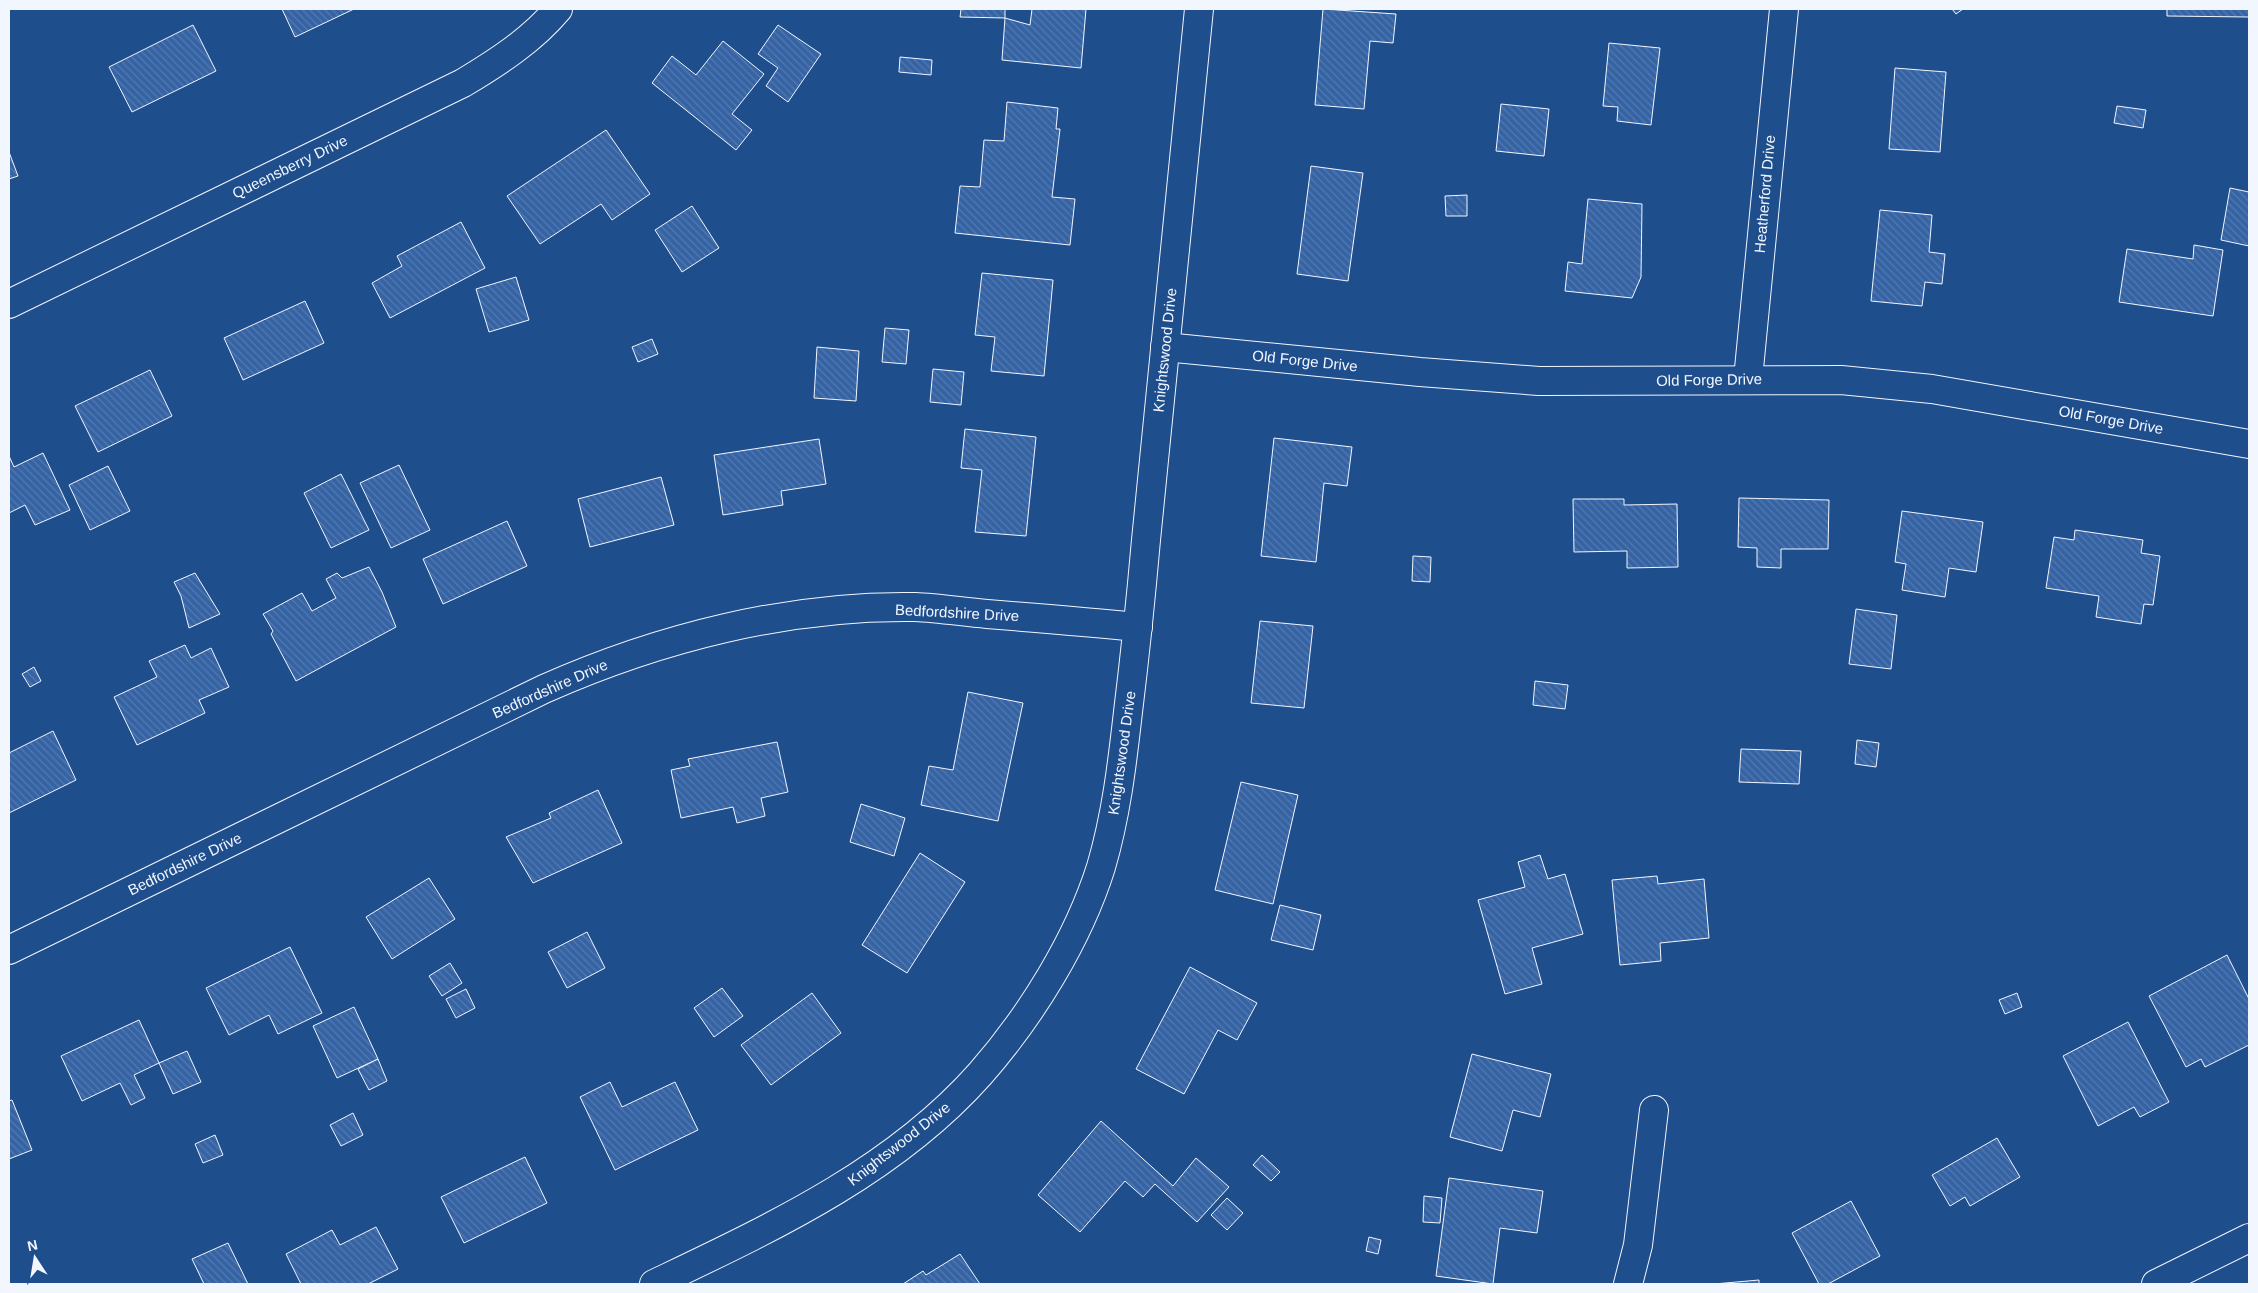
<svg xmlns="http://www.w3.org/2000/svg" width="2258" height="1293" viewBox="0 0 2258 1293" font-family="Arial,sans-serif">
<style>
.building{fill:url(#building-back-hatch);stroke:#f2f6ff}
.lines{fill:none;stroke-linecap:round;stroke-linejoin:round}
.minor-casing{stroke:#f2f6ff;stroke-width:30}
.major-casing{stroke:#f2f6ff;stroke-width:30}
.minor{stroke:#1f4e8c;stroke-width:28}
.major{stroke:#1f4e8c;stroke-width:28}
.labels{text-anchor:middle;stroke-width:4;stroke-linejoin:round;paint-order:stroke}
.street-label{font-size:15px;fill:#f2f6ff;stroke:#1f4e8c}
</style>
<defs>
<pattern id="building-back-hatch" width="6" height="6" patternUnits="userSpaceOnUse" patternTransform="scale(1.25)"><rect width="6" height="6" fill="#3563a3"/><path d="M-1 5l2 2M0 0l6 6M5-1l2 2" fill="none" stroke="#537ab1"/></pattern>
</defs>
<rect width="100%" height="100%" fill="#1f4e8c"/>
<!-- building -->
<g class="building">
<polygon points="282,9 354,9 295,37"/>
<polygon points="961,9 1005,9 1005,18 960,17"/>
<polygon points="1032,9 1086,9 1081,68 1002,60 1005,18 1030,25"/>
<polygon points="1323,9 1396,14 1393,43 1370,41 1364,109 1315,105"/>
<polygon points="1952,9 1963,9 1956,14"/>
<polygon points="2167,9 2249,9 2249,17 2167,16"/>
<polygon points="193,25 216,71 132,112 109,67"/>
<polygon points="778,25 821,54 788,102 766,86 778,68 758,54"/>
<polygon points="723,41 764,74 732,114 752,130 736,150 652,83 672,56 696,75"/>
<polygon points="1609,43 1660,48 1651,125 1617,121 1618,107 1603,106"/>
<polygon points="900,57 932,60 931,75 899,72"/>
<polygon points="1895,68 1946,72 1940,152 1889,149"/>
<polygon points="1007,102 1058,108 1056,129 1060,129 1052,197 1075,199 1070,245 955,233 960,186 980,187 984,140 1004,141"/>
<polygon points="1501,104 1549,109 1544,156 1496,151"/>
<polygon points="2117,106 2146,110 2143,128 2114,123"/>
<polygon points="606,130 650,194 612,220 601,204 540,244 507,196"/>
<polygon points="9,152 18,176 9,179"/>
<polygon points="1311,166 1363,173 1348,281 1297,274"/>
<polygon points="2230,188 2249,192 2249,246 2221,240"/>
<polygon points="1467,195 1467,216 1446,216 1445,196"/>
<polygon points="1588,199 1642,204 1641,277 1632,298 1565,291 1568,262 1582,264"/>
<polygon points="692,206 719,248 682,272 655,230"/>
<polygon points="1880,210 1932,215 1929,252 1945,254 1942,284 1925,282 1922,306 1871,301"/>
<polygon points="461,222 485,268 390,318 372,283 402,266 397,256"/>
<polygon points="2194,245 2223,250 2213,316 2119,302 2127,249 2193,259"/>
<polygon points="982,273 1053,280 1044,376 991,371 995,337 975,335"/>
<polygon points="516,277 529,320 489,332 476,289"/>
<polygon points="305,301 324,343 243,380 224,338"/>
<polygon points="885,328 909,330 906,364 882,362"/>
<polygon points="652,339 658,354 638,362 632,347"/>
<polygon points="817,347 859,351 856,401 814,398"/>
<polygon points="933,369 964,372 961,405 930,402"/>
<polygon points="150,370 172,416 98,452 75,406"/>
<polygon points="965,429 1036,437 1026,536 975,532 982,470 961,468"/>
<polygon points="1274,438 1352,447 1347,486 1324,483 1316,562 1261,556"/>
<polygon points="819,439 826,484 781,491 783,505 723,515 714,455"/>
<polygon points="43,453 70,510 35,525 25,505 9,513 9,456 14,467"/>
<polygon points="399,465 430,530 391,548 360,483"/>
<polygon points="108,466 130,511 90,530 69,485"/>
<polygon points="341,474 369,530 331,548 304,493"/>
<polygon points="661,477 674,525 590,547 578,499"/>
<polygon points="1739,498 1829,500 1828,549 1781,549 1781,568 1757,567 1757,548 1738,547"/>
<polygon points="1573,499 1624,499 1624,505 1677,504 1678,567 1627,568 1627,551 1574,552"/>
<polygon points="1902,511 1983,522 1976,572 1949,568 1945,597 1902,590 1906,564 1895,562"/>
<polygon points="507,521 527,566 443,604 423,559"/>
<polygon points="2075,530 2143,540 2141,553 2160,556 2153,605 2144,604 2141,624 2096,617 2099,596 2046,588 2054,537 2074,540"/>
<polygon points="1413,556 1431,557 1430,582 1412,581"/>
<polygon points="369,567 382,592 396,627 296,681 271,634 273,631 263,614 302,593 312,611 336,598 326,579 337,573 342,578"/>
<polygon points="195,573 220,614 189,628 181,596 174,582"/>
<polygon points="1856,609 1897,615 1891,669 1849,664"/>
<polygon points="1260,621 1313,626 1304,708 1251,703"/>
<polygon points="185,645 191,658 211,648 229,687 199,700 205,713 137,745 114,697 157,677 149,661"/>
<polygon points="34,667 41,681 30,687 22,674"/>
<polygon points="1535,681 1568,685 1565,709 1533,705"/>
<polygon points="968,692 1023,703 998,821 921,805 929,766 953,770"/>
<polygon points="53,731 76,780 9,813 9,753"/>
<polygon points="1857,740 1879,743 1876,767 1855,764"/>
<polygon points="777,742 788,792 761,798 765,816 737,823 733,807 681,818 671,770 690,766 688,759"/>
<polygon points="1741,749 1801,751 1799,784 1739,782"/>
<polygon points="1241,782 1298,795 1273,904 1215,890"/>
<polygon points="598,790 622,843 533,883 506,837 551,818 549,813"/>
<polygon points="861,804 905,818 894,856 850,842"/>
<polygon points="920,853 965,882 907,973 862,945"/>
<polygon points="1540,855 1548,879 1565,874 1583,934 1532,948 1542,984 1505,994 1478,900 1525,887 1518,862"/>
<polygon points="1657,876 1658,884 1704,879 1709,938 1660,943 1661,961 1620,965 1612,880"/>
<polygon points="429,878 455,919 392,959 366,917"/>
<polygon points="1280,905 1321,915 1313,950 1271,940"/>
<polygon points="587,932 605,968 567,988 548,952"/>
<polygon points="290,947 322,1013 278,1034 269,1015 229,1035 206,988"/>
<polygon points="2227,955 2249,999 2249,1045 2205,1067 2201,1059 2186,1067 2149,996"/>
<polygon points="450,963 462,983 442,996 429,976"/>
<polygon points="1190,967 1257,1003 1237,1040 1218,1030 1184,1094 1136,1069"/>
<polygon points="722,988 743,1016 714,1037 694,1008"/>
<polygon points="466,989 475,1008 456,1018 446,999"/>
<polygon points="812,993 841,1033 771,1085 741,1045"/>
<polygon points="2017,993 2022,1007 2005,1014 1999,1000"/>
<polygon points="354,1007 378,1059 337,1078 313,1026"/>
<polygon points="139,1020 159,1063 134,1075 145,1098 131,1105 120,1083 82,1101 61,1056"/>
<polygon points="2128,1022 2169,1102 2140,1117 2134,1107 2098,1126 2063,1056"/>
<polygon points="187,1051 201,1082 173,1094 159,1063"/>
<polygon points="1472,1054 1551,1074 1540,1117 1513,1110 1502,1151 1450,1137"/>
<polygon points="378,1059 387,1081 369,1090 358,1069"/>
<polygon points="610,1082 622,1107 675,1082 698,1130 615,1170 580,1097"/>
<polygon points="12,1100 32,1150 9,1159 9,1101"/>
<polygon points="353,1113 363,1135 341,1146 330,1125"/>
<polygon points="1101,1121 1173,1186 1196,1158 1229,1187 1197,1222 1155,1184 1143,1197 1125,1181 1080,1232 1038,1195"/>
<polygon points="215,1135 223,1155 203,1163 195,1144"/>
<polygon points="1997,1138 2020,1177 1970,1206 1965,1197 1950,1206 1932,1175"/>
<polygon points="1262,1155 1280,1172 1271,1181 1253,1165"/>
<polygon points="525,1157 547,1203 464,1243 441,1197"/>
<polygon points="1449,1178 1543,1191 1537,1233 1500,1228 1493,1284 1436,1276"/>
<polygon points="1424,1196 1442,1198 1440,1223 1423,1222"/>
<polygon points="1227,1198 1243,1213 1227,1230 1211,1215"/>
<polygon points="1851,1201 1880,1256 1828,1284 1819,1284 1792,1233"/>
<polygon points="376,1227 398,1269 368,1284 301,1284 286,1254 332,1230 340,1245"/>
<polygon points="1369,1237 1381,1240 1378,1254 1366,1251"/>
<polygon points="228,1243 248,1284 204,1284 192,1259"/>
<polygon points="960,1254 980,1284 903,1284 923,1271 926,1275"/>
<polygon points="1759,1280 1759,1284 1714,1284"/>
</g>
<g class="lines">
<defs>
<g id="minor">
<path d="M9,304L463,83C498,62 532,40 558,9"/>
<polyline points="1165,347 1420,372 1539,381 1841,380 1932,389 2249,444"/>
<polyline points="1748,379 1784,9"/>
<path d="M9,950L544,689C659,638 788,605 915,607C939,608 963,612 987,614C1037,618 1087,622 1138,627"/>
<path d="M654,1284C771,1228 893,1172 980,1074C1031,1016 1078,940 1101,867C1116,816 1122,765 1128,712C1135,655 1141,597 1146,540C1164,363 1181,186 1199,9"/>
<polyline points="1628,1284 1638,1245 1654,1110"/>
</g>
<polyline id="major" points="2156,1284 2249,1238"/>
</defs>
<!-- minor casing -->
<use href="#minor" class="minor-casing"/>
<!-- major casing -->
<use href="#major" class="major-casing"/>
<!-- minor -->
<use href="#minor" class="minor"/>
<!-- major -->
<use href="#major" class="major"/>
</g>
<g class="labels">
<!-- street labels -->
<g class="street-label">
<text transform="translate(290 167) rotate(-26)" y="5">Queensberry Drive</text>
<text transform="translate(1765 194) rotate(-85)" y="5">Heatherford Drive</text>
<text transform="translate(1165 350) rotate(-84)" y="5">Knightswood Drive</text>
<text transform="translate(1305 361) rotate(6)" y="5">Old Forge Drive</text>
<text transform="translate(1709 380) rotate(-1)" y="5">Old Forge Drive</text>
<text transform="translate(2111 420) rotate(10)" y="5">Old Forge Drive</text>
<text transform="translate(957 613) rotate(3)" y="5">Bedfordshire Drive</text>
<text transform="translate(550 689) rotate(-24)" y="5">Bedfordshire Drive</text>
<text transform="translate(1122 753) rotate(-82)" y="5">Knightswood Drive</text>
<text transform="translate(185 864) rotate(-26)" y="5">Bedfordshire Drive</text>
<text transform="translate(899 1144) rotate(-38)" y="5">Knightswood Drive</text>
</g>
</g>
<!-- border -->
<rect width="2258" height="1293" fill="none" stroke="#f2f6ff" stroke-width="20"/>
<!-- north arrow -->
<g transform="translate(35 1258) rotate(348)" stroke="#1f4e8c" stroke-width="4" paint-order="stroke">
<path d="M0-4L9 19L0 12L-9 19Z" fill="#f2f6ff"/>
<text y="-8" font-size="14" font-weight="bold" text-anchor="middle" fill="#f2f6ff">N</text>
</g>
</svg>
